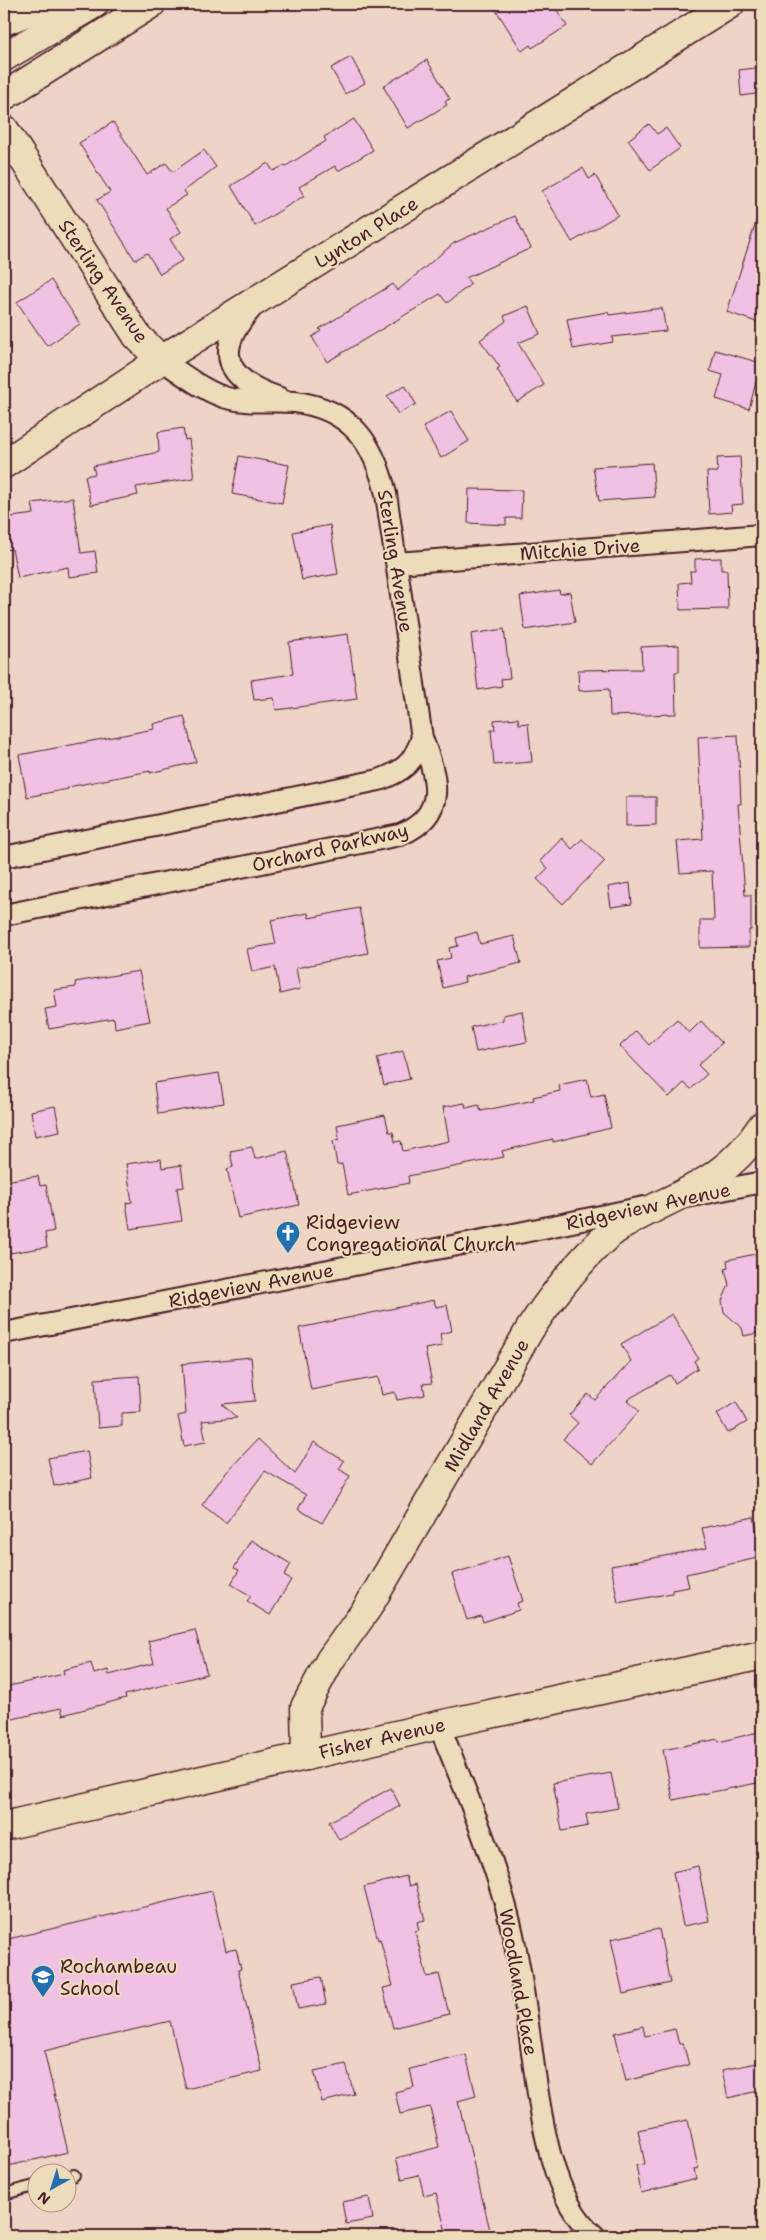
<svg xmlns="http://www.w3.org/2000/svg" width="766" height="2240" viewBox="0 0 766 2240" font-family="'Shantell Sans',sans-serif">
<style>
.building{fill:#f0c1e3;stroke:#4a1f2b}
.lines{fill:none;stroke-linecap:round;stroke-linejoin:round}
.lane-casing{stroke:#4a1f2b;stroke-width:14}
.street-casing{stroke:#4a1f2b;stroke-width:24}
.secondary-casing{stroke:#4a1f2b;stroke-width:31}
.primary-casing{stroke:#4a1f2b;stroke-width:31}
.lane{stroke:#eddcb9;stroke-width:10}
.street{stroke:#eddcb9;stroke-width:20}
.secondary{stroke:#eddcb9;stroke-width:28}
.primary{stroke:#eddcb9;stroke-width:28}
.labels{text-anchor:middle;stroke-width:4;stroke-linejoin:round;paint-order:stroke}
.street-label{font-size:19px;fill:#4a1f2b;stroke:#eddcb9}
.poi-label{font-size:19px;fill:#4a1f2b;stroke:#eddcb9;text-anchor:start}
</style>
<rect width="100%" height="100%" fill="#eed4c6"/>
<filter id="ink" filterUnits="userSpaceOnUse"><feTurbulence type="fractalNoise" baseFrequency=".02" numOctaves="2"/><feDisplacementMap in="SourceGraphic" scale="10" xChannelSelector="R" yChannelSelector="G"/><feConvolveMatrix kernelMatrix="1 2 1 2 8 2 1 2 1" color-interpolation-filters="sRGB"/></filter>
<g filter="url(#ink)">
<!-- building -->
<g class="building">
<polygon points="492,4 553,4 567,26 532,48 530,45 522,51"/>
<polygon points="351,57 365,83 345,94 331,68"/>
<polygon points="427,60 450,99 445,101 447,105 408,128 383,86"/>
<polygon points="762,67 762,93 741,96 739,70"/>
<polygon points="354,119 373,150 338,171 335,166 299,187 304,196 255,226 231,186 268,163 273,171 285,165 286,166 326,141 324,137"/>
<polygon points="113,122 147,175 166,163 173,172 204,150 216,167 184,191 187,195 166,208 181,232 170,239 183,260 160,274 147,253 135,260 97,200 110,192 79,143"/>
<polygon points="649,124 657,134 666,128 680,148 650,170 628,140"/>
<polygon points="583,168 589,179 595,175 618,215 572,242 542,191"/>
<polygon points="515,216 531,248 466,278 471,284 447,303 440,294 327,362 312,337 321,331 319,329 393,284 397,291 454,243"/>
<polygon points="758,216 762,216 762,324 727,312"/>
<polygon points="51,280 80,324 47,346 17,302"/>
<polygon points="528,306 540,334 518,343 544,385 517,402 497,369 500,367 480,340 506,321 504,316"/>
<polygon points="662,308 666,331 612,337 613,342 573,349 567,319 608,312 609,315"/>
<polygon points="715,350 761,363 749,409 716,399 723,375 710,371"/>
<polygon points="405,385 416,404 398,414 387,396"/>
<polygon points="451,411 469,441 441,458 423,427"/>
<polygon points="183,428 185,440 189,439 194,478 136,487 138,495 91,505 85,476 95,474 93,466 159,452 158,432"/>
<polygon points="239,456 289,465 282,503 232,494"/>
<polygon points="740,457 743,504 731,505 732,512 709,514 707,472 718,472 717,458"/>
<polygon points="652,463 655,497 599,501 593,467"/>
<polygon points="469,489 522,490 521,518 506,518 506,525 468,523"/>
<polygon points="73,498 81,553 95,551 98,573 69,577 68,567 18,578 12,549 4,550 4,518 34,514 32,503"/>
<polygon points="330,525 338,574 302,580 293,532"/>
<polygon points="721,558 721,570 727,570 728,609 680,610 679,583 691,582 690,571 695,571 695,559"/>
<polygon points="559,590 560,594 570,592 575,622 525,630 520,596"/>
<polygon points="504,629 510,678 501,679 502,686 478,690 471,634"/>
<polygon points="348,634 357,699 276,710 274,698 254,700 251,680 293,674 289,642"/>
<polygon points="679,645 679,672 675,672 676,714 610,716 609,689 579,691 578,670 642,669 641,647"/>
<polygon points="184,716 196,762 150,773 150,771 68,787 68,789 27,797 19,755 154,729 153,724"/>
<polygon points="518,718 519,724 528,723 532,762 494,765 491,730 495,730 494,720"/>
<polygon points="738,735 741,804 738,804 745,895 751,895 751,930 749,930 749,947 700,948 700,920 714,920 712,871 680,873 677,841 703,839 698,737"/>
<polygon points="626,797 656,797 656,825 626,826"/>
<polygon points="562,838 572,849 582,839 605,861 563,904 537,879 548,868 540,861"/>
<polygon points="630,883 632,904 611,907 608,887"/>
<polygon points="359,908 368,953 296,968 300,989 280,994 275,967 252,972 247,949 276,944 271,920 308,913 309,918"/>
<polygon points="477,932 480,944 514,936 521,963 464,977 465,982 443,988 437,961 451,958 449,948 458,946 456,938"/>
<polygon points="139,971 150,1021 115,1028 114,1018 49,1029 45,1009 57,1007 54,990 76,987 75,982"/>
<polygon points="522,1011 527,1042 476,1052 471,1027 503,1020 503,1015"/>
<polygon points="677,1019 689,1033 701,1021 722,1043 698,1065 707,1074 691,1089 684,1083 669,1097 620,1046 636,1031 649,1045"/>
<polygon points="403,1051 410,1079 384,1085 377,1058"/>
<polygon points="219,1073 224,1103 158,1114 154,1083"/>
<polygon points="587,1079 591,1097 604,1094 611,1128 553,1142 553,1139 502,1151 504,1157 408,1176 409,1183 348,1195 342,1164 337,1165 333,1141 339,1139 337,1125 385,1115 389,1132 393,1132 395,1142 401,1141 403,1151 449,1141 443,1107 465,1103 466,1108 479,1105 481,1111 534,1100 533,1097 560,1091 559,1085"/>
<polygon points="55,1106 60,1131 35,1136 31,1111"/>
<polygon points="252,1147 255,1159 287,1151 299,1205 238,1218 227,1169 233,1167 230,1151"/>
<polygon points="161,1159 162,1168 181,1165 184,1187 177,1188 182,1221 130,1229 126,1203 132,1202 126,1164"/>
<polygon points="38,1176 40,1186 46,1185 54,1231 45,1233 47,1247 4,1254 4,1181"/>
<polygon points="760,1253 762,1264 762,1332 744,1336 742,1328 724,1312 722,1301 729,1285 725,1269 728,1268 727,1260"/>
<polygon points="434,1300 436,1307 447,1305 452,1331 440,1334 442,1346 425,1349 432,1383 423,1384 425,1395 397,1400 395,1392 382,1395 378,1377 311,1390 299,1328"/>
<polygon points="672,1314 698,1358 694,1361 698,1368 675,1383 670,1375 627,1400 639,1411 592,1464 563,1439 578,1423 569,1415 588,1394 595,1400 631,1361 621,1344"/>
<polygon points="251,1357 255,1401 222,1404 237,1418 202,1421 206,1442 184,1446 178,1416 186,1414 182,1364"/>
<polygon points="139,1376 141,1412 122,1413 122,1426 98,1428 95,1379"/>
<polygon points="736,1402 747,1422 728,1433 717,1414"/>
<polygon points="258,1439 295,1474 314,1442 344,1461 339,1469 350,1476 322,1523 298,1509 306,1495 265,1471 226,1523 202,1505 223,1476"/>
<polygon points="87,1451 92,1478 54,1486 48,1458"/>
<polygon points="754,1517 762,1557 686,1574 689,1587 672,1590 672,1593 618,1603 611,1566 707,1548 702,1528"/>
<polygon points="251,1540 291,1564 284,1576 291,1580 270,1615 247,1601 251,1596 231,1584 239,1570 234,1568"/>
<polygon points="508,1556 523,1601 517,1603 519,1610 483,1622 481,1616 467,1620 452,1574"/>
<polygon points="195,1630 207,1674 125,1695 126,1698 63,1715 61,1708 4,1721 4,1687 64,1674 63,1670 91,1663 94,1674 108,1670 109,1675 154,1663 148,1641"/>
<polygon points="762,1731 762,1782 673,1800 663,1750 718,1739 719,1742"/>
<polygon points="611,1773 618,1808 586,1814 588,1826 562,1831 553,1783"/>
<polygon points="391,1788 400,1806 339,1840 329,1822"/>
<polygon points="698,1866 709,1921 683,1926 673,1872"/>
<polygon points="406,1876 409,1886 416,1884 425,1920 417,1922 419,1930 415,1931 427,1977 439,1974 449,2014 393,2028 383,1988 393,1986 380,1939 378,1940 364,1887"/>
<polygon points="212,1891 226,1951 236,1949 241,1969 238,1970 262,2071 186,2089 170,2021 44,2051 68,2152 4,2167 4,1940"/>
<polygon points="659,1929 670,1983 623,1994 611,1939"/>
<polygon points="321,1977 326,2004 298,2009 293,1982"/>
<polygon points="643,2026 645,2036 675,2029 679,2044 683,2043 689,2065 626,2081 615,2033"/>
<polygon points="466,2055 476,2096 458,2101 490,2230 485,2232 486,2236 447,2236 436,2193 424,2196 419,2175 402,2179 396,2158 439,2147 430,2107 400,2114 395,2092 414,2087 410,2069"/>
<polygon points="762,2062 762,2090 728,2098 722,2070"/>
<polygon points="346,2064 354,2094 322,2102 314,2071"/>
<polygon points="688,2120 698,2168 694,2169 696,2179 641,2193 636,2165 645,2164 638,2130"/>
<polygon points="369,2197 373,2219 346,2224 342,2202"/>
</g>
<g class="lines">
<defs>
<g id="lane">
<polyline points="68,2177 74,2175"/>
<polyline points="4,2194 38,2185"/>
</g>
<g id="street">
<path d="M251,309C211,354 228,381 280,398"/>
<polyline points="397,563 762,535"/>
<path d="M4,857L379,780C404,771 413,763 422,738"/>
<path d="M4,915L400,835C448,815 438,779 422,738L386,494C374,443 351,409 295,402C272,400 249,404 227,398C204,392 181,372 161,360"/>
<polyline points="687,1197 762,1182"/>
<polyline points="4,1333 519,1233 644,1207"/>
<path d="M439,1725C465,1790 493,1854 510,1922C520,1962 525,2004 531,2045C539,2101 548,2198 595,2236"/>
</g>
<g id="secondary">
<polyline points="4,21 48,4"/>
<polyline points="4,129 137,336 161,360"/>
<polyline points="4,464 161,360 730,4"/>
<path d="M306,1756L305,1707L330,1660L368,1607L530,1329C549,1300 589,1247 618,1228C674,1193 722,1187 762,1126"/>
<polyline points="4,1826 439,1725 762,1655"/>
</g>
<g id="primary">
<polyline points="4,57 94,4"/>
<polyline points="4,96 151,4"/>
</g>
</defs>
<!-- lane casing -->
<use href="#lane" class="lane-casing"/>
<!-- street casing -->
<use href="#street" class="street-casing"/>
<!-- secondary casing -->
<use href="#secondary" class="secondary-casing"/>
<!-- primary casing -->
<use href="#primary" class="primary-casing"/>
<!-- lane -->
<use href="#lane" class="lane"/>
<!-- street -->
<use href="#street" class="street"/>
<!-- secondary -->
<use href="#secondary" class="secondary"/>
<!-- primary -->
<use href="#primary" class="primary"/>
</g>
</g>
<!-- icons -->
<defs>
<symbol id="church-pin" viewBox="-11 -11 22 30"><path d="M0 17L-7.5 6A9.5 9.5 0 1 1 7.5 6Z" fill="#1f6fb2" stroke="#eddcb9"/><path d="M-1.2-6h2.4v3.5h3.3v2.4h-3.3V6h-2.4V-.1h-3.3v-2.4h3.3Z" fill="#fff"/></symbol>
<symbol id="school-pin" viewBox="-11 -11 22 30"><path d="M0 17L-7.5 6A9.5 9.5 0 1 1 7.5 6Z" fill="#1f6fb2" stroke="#eddcb9"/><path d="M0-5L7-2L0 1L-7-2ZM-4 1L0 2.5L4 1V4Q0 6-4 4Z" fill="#fff"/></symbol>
</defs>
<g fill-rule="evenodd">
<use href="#church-pin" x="274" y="1219" width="28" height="38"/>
<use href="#school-pin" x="29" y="1963" width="28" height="38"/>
</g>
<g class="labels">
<!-- street labels -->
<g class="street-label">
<text transform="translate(366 232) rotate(-32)" y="7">Lynton Place</text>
<text transform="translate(104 281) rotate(56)" y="7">Sterling Avenue</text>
<text transform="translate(580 549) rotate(-4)" y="7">Mitchie Drive</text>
<text transform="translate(396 561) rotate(81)" y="7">Sterling Avenue</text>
<text transform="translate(330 847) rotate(-13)" y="7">Orchard Parkway</text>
<text transform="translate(648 1206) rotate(-12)" y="7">Ridgeview Avenue</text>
<text transform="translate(251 1285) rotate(-11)" y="7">Ridgeview Avenue</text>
<text transform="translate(486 1405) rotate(-60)" y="7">Midland Avenue</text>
<text transform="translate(382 1738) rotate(-13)" y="7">Fisher Avenue</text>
<text transform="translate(519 1982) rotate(80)" y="7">Woodland Place</text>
</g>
<!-- poi labels -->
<g class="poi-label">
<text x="306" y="1229">Ridgeview<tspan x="306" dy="22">Congregational Church</tspan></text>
<text x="60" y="1973">Rochambeau<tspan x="60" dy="22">School</tspan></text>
</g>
</g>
<!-- margin -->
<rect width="766" height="2240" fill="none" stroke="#eddcb9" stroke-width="20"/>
<rect x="10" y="10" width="746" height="2220" fill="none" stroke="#4a1f2b" stroke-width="2" filter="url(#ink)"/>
<!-- north arrow -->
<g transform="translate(52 2188) rotate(219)"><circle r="24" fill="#eddcb9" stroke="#ac9080"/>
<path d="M0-4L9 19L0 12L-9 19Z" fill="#1f6fb2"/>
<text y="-8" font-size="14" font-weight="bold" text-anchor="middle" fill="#4a1f2b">N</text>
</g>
</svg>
